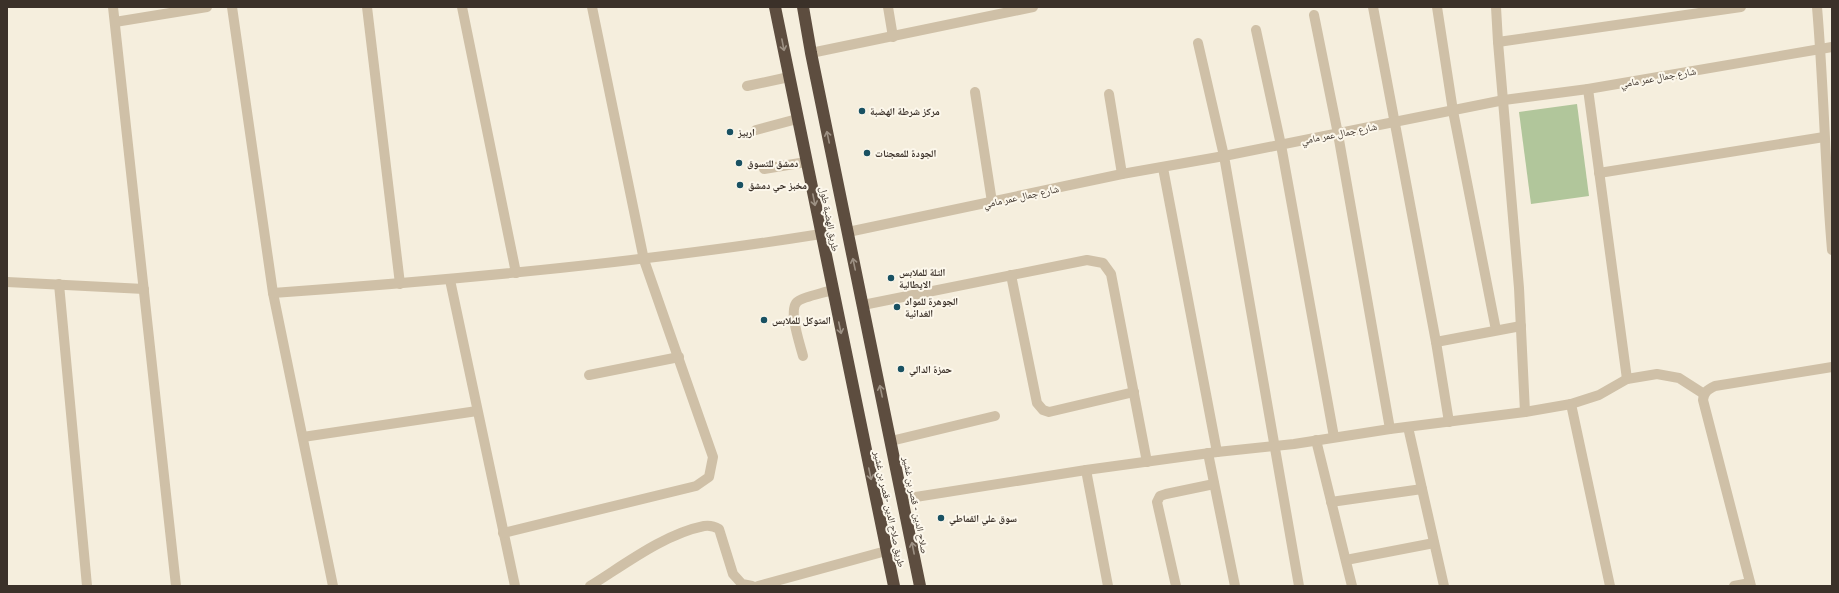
<svg xmlns="http://www.w3.org/2000/svg" width="1839" height="593" viewBox="0 0 1839 593" font-family="Overpass,'Noto Naskh Arabic',sans-serif">
<style>
.green{fill:#b1c69b}
.lines{fill:none;stroke-linecap:round;stroke-linejoin:round}
.minor{stroke:#cfc0a7;stroke-width:10}
.highway{stroke:#5d4d3f;stroke-width:12}
.oneway{stroke:#9d9184}
.poi-dot{fill:#195162;stroke:#fcf7eb;stroke-width:1.5}
.labels{text-anchor:middle;stroke-width:4;stroke-linejoin:round;paint-order:stroke}
.street-label{font-size:10px;fill:#3b3129;stroke:#fcf7eb}
.poi-label{font-size:10px;font-weight:bold;fill:#3b3129;stroke:#fcf7eb;text-anchor:start}
</style>
<rect width="100%" height="100%" fill="#f5eedd"/>
<!-- green -->
<polygon class="green" points="1577,104 1589,196 1531,204 1519,112"/>
<g class="lines">
<!-- minor -->
<g class="minor">
<polyline points="113,7 176,586"/>
<polyline points="232,7 273,293 333,586"/>
<polyline points="367,7 400,284"/>
<polyline points="462,7 516,273"/>
<polyline points="888,7 893,37"/>
<polyline points="1373,7 1436,342 1449,422"/>
<polyline points="1437,7 1453,111 1496,330"/>
<polyline points="1496,7 1498,42 1519,288 1525,412"/>
<path d="M1817,7C1824,88 1825,169 1832,250"/>
<polyline points="1314,15 1338,134 1390,429"/>
<polyline points="115,22 207,7"/>
<polyline points="1256,30 1281,145 1334,437"/>
<polyline points="1498,42 1741,7"/>
<polyline points="1198,43 1224,156 1299,586"/>
<polyline points="811,53 1033,7"/>
<polyline points="747,86 789,77"/>
<polyline points="1588,89 1627,379"/>
<polyline points="975,92 992,202"/>
<polyline points="1109,94 1122,174"/>
<polyline points="756,130 797,119"/>
<polyline points="1163,168 1217,452"/>
<polyline points="764,169 806,162"/>
<polyline points="1599,173 1824,137"/>
<polyline points="848,232 1122,174 1224,156 1504,100 1588,89 1832,47"/>
<polyline points="1011,275 1037,403 1043,410 1049,412 1134,392"/>
<polyline points="450,280 515,586"/>
<polyline points="7,282 144,289"/>
<polyline points="59,284 87,586"/>
<path d="M273,293C457,280 639,263 821,234"/>
<polyline points="863,305 1087,260 1103,263 1111,274 1147,462"/>
<polyline points="1436,342 1521,326"/>
<path d="M803,356C800,344 788,311 797,302C802,297 824,293 832,290"/>
<polyline points="589,375 679,357"/>
<polyline points="1571,404 1610,586"/>
<polyline points="1408,427 1444,586"/>
<polyline points="303,437 477,411"/>
<polyline points="1316,440 1352,586"/>
<polyline points="891,441 995,416"/>
<polyline points="1208,453 1235,586"/>
<polyline points="1086,470 1108,586"/>
<polyline points="903,499 1086,470 1217,452 1294,444 1390,429 1525,412 1571,404 1599,395 1627,379 1657,374 1679,378 1704,394"/>
<polyline points="1331,502 1422,489"/>
<polyline points="503,533 696,486 709,477 713,457 644,260 592,7"/>
<polyline points="1346,560 1434,543"/>
<path d="M590,586C624,565 664,534 704,526C710,525 714,526 719,529L733,574L742,584L752,586"/>
<polyline points="758,586 886,551"/>
<polyline points="1176,586 1157,502 1160,496 1166,494 1214,484"/>
<polyline points="1734,586 1750,583"/>
<path d="M1751,586L1703,400C1704,392 1707,390 1715,386L1832,367"/>
</g>
<!-- highway -->
<g class="highway">
<polyline points="775,7 894,586"/>
<polyline points="803,7 811,53 920,586"/>
</g>
</g>
<!-- one-way arrows -->
<defs><path id="oneway-shaft" d="M-6 0H5M1.5-3L5.5 0L1.5 3" fill="none" stroke-width="1.6" stroke-linecap="round" stroke-linejoin="round"/></defs>
<g class="oneway">
<use href="#oneway-shaft" transform="translate(783 45) rotate(79)"/>
<use href="#oneway-shaft" transform="translate(828 137) rotate(-102)"/>
<use href="#oneway-shaft" transform="translate(814 200) rotate(79)"/>
<use href="#oneway-shaft" transform="translate(854 264) rotate(-102)"/>
<use href="#oneway-shaft" transform="translate(840 328) rotate(78)"/>
<use href="#oneway-shaft" transform="translate(881 391) rotate(-102)"/>
<use href="#oneway-shaft" transform="translate(870 474) rotate(78)"/>
<use href="#oneway-shaft" transform="translate(913 548) rotate(-101)"/>
</g>
<!-- markers -->
<g class="poi-dot">
<circle cx="862" cy="111" r="4"/>
<circle cx="730" cy="132" r="4"/>
<circle cx="867" cy="153" r="4"/>
<circle cx="739" cy="163" r="4"/>
<circle cx="740" cy="185" r="4"/>
<circle cx="891" cy="278" r="4"/>
<circle cx="897" cy="307" r="4"/>
<circle cx="764" cy="320" r="4"/>
<circle cx="901" cy="369" r="4"/>
<circle cx="941" cy="518" r="4"/>
</g>
<g class="labels">
<!-- street labels -->
<g class="street-label">
<text transform="translate(1658 77) rotate(-10)" y="4">شارع جمال عمر مامي</text>
<text transform="translate(1339 133) rotate(-11)" y="4">شارع جمال عمر مامي</text>
<text transform="translate(1021 196) rotate(-12)" y="4">شارع جمال عمر مامي</text>
<text transform="translate(830 219) rotate(79)" y="4">طريق الهضبة طول</text>
<text transform="translate(916 505) rotate(79)" y="4">صلاح الدين - قصر بن غشير</text>
<text transform="translate(890 509) rotate(78)" y="4">طريق صلاح الدين -قصر بن غشير</text>
</g>
<!-- poi labels -->
<g class="poi-label">
<text x="870" y="115">مركز شرطة الهضبة</text>
<text x="738" y="136">اربيز</text>
<text x="875" y="157">الجودة للمعجنات</text>
<text x="747" y="167">دمشق للتسوق</text>
<text x="748" y="189">مخبز حي دمشق</text>
<text x="899" y="276">التلة للملابس<tspan x="899" dy="12">الايطالية</tspan></text>
<text x="905" y="305">الجوهرة للمواد<tspan x="905" dy="12">الغدائية</tspan></text>
<text x="772" y="324">المتوكل للملابس</text>
<text x="909" y="373">حمزة الدالي</text>
<text x="949" y="522">سوق علي القماطي</text>
</g>
</g>
<!-- border -->
<rect width="1839" height="593" fill="none" stroke="#3b3129" stroke-width="16"/>
</svg>
